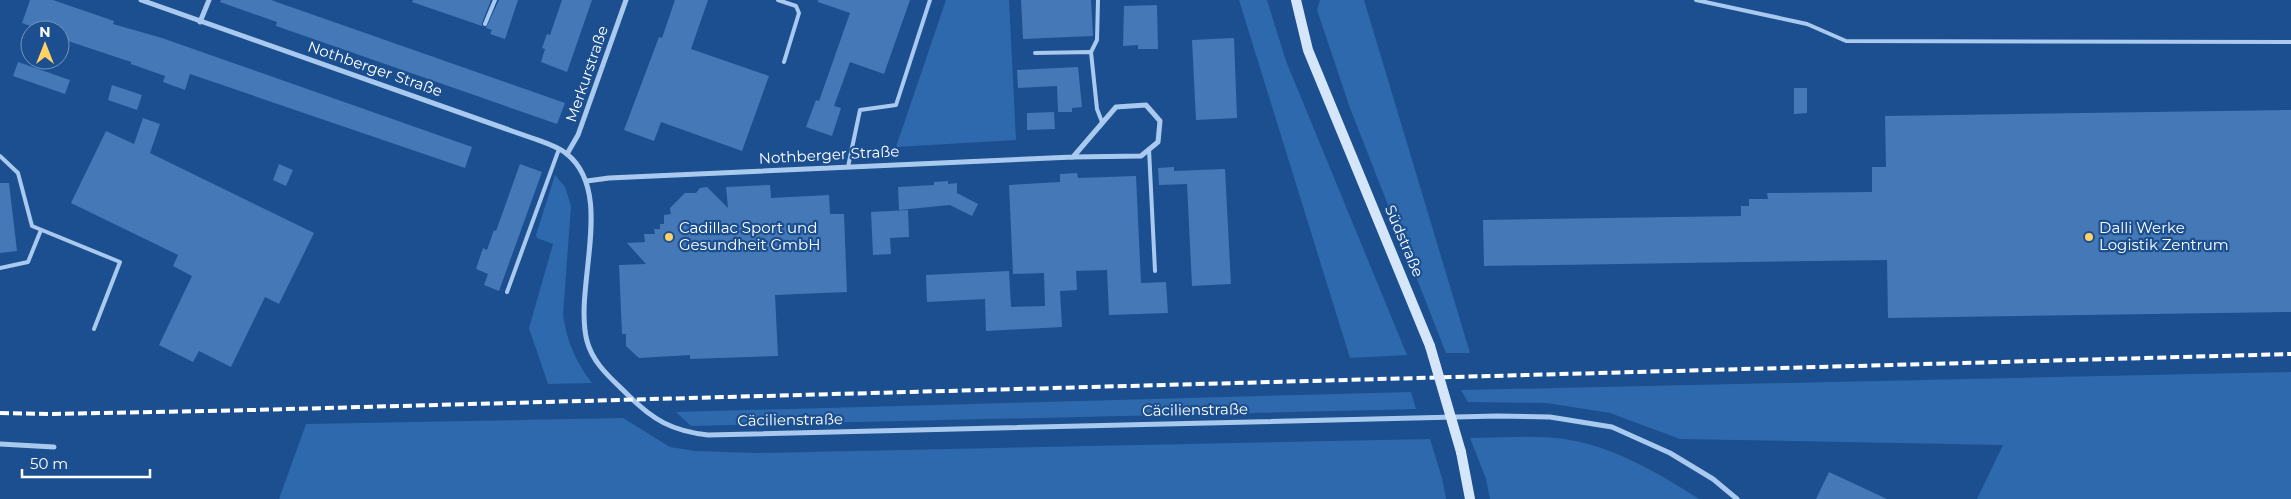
<svg xmlns="http://www.w3.org/2000/svg" width="2291" height="499" viewBox="0 0 2291 499" font-family="Montserrat,sans-serif">
<style>
.green{fill:#2e69ad}
.building{fill:#4478b7}
.lines{fill:none;stroke-linecap:round;stroke-linejoin:round}
.lane{stroke:#a9c9ee;stroke-width:4}
.street{stroke:#a9c9ee;stroke-width:5}
.secondary{stroke:#d6e6fa;stroke-width:10}
.rail{stroke:#fff;stroke-width:4;stroke-dasharray:9 4;stroke-linecap:butt}
.secondary-bridge{stroke:#d6e6fa;stroke-width:10}
.poi-dot{fill:#ffd166;stroke:#1b4f8f;stroke-width:2}
.labels{text-anchor:middle;stroke-width:4.5;stroke-linejoin:round;paint-order:stroke}
.street-label{font-size:15px;fill:#fff;stroke:#1b4f8f}
.poi-label{font-size:15px;fill:#fff;stroke:#1b4f8f;text-anchor:start}
</style>
<rect width="100%" height="100%" fill="#1b4f8f"/>
<!-- green -->
<g class="green">
<polygon points="946,0 1009,0 1016,140 896,147"/>
<polygon points="1239,0 1267,0 1286,61 1407,355 1350,358"/>
<polygon points="1320,0 1364,0 1470,353 1446,353 1350,108 1317,10"/>
<path d="M555,175L565,187L571,206L563,315C567,342 576,362 592,383L548,384L529,328L553,244L537,238L536,235Z"/>
<polygon points="2291,372 2291,499 1977,499 2003,445 1680,439 1610,413 1547,403 1468,402 1461,390"/>
<polygon points="1411,392 1416,409 691,426 676,412"/>
<polygon points="623,418 670,447 695,451 757,453 1430,439 1442,478 1446,499 279,499 306,424"/>
<path d="M1470,438C1501,438 1539,434 1570,440C1616,448 1660,474 1699,499H1490L1486,479Z"/>
</g>
<!-- building -->
<g class="building">
<polygon points="30,0 53,0 114,21 113,24 162,38 472,147 465,168 190,74 185,90 163,82 165,76 131,64 131,62 62,39 65,30 41,30 22,23"/>
<polygon points="221,0 271,0 565,103 557,124 276,26 277,22 220,2"/>
<polygon points="413,0 491,0 482,23 482,26 412,2"/>
<polygon points="499,0 518,0 505,39 490,34 492,30 486,28"/>
<polygon points="562,0 592,0 567,72 541,62 545,49 542,48 547,34 550,35"/>
<polygon points="675,0 708,0 691,49 769,76 742,151 661,122 654,141 624,130 659,37 662,38"/>
<polygon points="818,0 910,0 884,74 850,62 834,106 841,108 832,136 806,127 816,100 819,101 850,13 818,2"/>
<polygon points="1021,0 1091,0 1093,36 1023,39"/>
<polygon points="1157,5 1158,49 1138,49 1138,45 1123,46 1124,6"/>
<polygon points="1234,38 1237,118 1196,120 1192,40"/>
<polygon points="18,62 70,80 65,94 13,76"/>
<polygon points="1078,67 1082,107 1072,108 1072,112 1058,112 1057,86 1018,88 1017,70"/>
<polygon points="112,85 142,95 137,110 108,100"/>
<polygon points="1794,88 1807,88 1807,113 1794,114"/>
<polygon points="2291,110 2291,312 1888,318 1887,260 1484,266 1483,220 1741,216 1741,206 1749,206 1749,199 1768,199 1767,193 1872,192 1872,167 1886,167 1885,116"/>
<polygon points="1054,112 1055,129 1027,130 1027,113"/>
<polygon points="143,118 160,124 150,153 314,233 279,304 265,297 231,367 199,351 193,362 159,345 192,276 173,266 178,255 71,203 106,131 134,144"/>
<polygon points="279,164 293,170 286,186 273,180"/>
<polygon points="520,164 542,172 499,291 484,285 488,274 476,269 483,248 487,250 494,230 496,231"/>
<polygon points="1174,167 1174,171 1225,169 1231,284 1192,286 1187,184 1159,185 1158,168"/>
<polygon points="1077,173 1078,178 1136,176 1141,283 1166,282 1168,313 1109,315 1107,270 1076,271 1077,290 1060,291 1062,327 986,331 985,299 927,302 926,275 1009,271 1011,307 1045,306 1044,273 1013,274 1009,185 1060,182 1060,174"/>
<polygon points="948,181 948,184 957,183 957,193 978,204 972,216 950,205 899,210 898,187 934,185 934,182"/>
<polygon points="0,183 9,183 17,251 0,253"/>
<polygon points="770,185 771,198 829,195 830,214 844,214 847,292 775,295 778,356 690,359 690,355 639,358 626,346 626,334 622,334 619,265 646,264 627,243 645,242 644,234 655,234 654,229 660,229 660,224 664,224 664,215 671,214 670,208 685,193 696,193 700,188 707,187 728,208 726,187"/>
<polygon points="908,210 909,237 890,238 891,254 873,255 871,212"/>
<polygon points="1829,472 1887,499 1816,499"/>
</g>
<g class="lines">
<!-- lane -->
<g class="lane">
<polyline points="778,0 796,6 799,13 784,62"/>
<polyline points="1696,0 1807,24 1846,41 2291,42"/>
<polyline points="485,24 495,0"/>
<polyline points="1091,52 1097,40 1098,0"/>
<polyline points="1035,53 1091,52 1097,109 1102,122"/>
<polyline points="1149,149 1155,271"/>
<polyline points="0,156 18,173 32,226 120,262 94,329"/>
<polyline points="848,167 860,110 896,105 930,0"/>
<polyline points="0,268 28,262 41,230"/>
<polyline points="507,292 559,149"/>
</g>
<!-- street -->
<g class="street">
<path d="M141,0L532,138C543,142 557,146 567,154C616,194 573,287 587,341C593,364 612,379 628,395C653,420 672,431 708,435L1497,416L1550,417L1612,427L1670,453L1713,479L1737,499"/>
<polyline points="200,22 209,0"/>
<polyline points="567,154 578,135 626,0"/>
<polyline points="587,181 609,178 1073,157 1141,156 1158,142 1160,121 1146,105 1116,107 1073,157"/>
<polyline points="0,444 54,447"/>
</g>
<!-- secondary -->
<g class="secondary">
<polyline points="1296,0 1308,50 1430,346"/>
<polyline points="1461,452 1470,499"/>
</g>
<!-- rail -->
<polyline class="rail" points="0,413 51,414 253,410 2291,354"/>
<!-- secondary-bridge -->
<polyline class="secondary-bridge" points="1430,346 1461,452"/>
</g>
<!-- markers -->
<g class="poi-dot">
<circle cx="669" cy="237" r="5"/>
<circle cx="2089" cy="237" r="5"/>
</g>
<g class="labels">
<!-- street labels -->
<g class="street-label">
<text transform="translate(375 69) rotate(19)" y="5">Nothberger Straße</text>
<text transform="translate(587 74) rotate(-71)" y="5">Merkurstraße</text>
<text transform="translate(829 155) rotate(-3)" y="5">Nothberger Straße</text>
<text transform="translate(1404 241) rotate(67)" y="5">Südstraße</text>
<text transform="translate(1195 410) rotate(-1)" y="5">Cäcilienstraße</text>
<text transform="translate(790 420) rotate(-1)" y="5">Cäcilienstraße</text>
</g>
<!-- poi labels -->
<g class="poi-label">
<text x="679" y="233">Cadillac Sport und<tspan x="679" dy="17">Gesundheit GmbH</tspan></text>
<text x="2099" y="233">Dalli Werke<tspan x="2099" dy="17">Logistik Zentrum</tspan></text>
</g>
</g>
<!-- north arrow -->
<g transform="translate(45 45)"><circle r="24" fill="#1b4f8f" stroke="#7695bc"/>
<path d="M0-4L9 19L0 12L-9 19Z" fill="#ffd166"/>
<text y="-8" font-size="14" font-weight="bold" text-anchor="middle" fill="#ffffff">N</text>
</g>
<!-- scale -->
<path d="M22 469v8h128v-8" fill="none" stroke="#ffffff" stroke-width="2.5"/>
<text x="30" y="469" font-size="15" fill="#ffffff" stroke="#1b4f8f" stroke-width="4" paint-order="stroke">50 m</text>
</svg>
